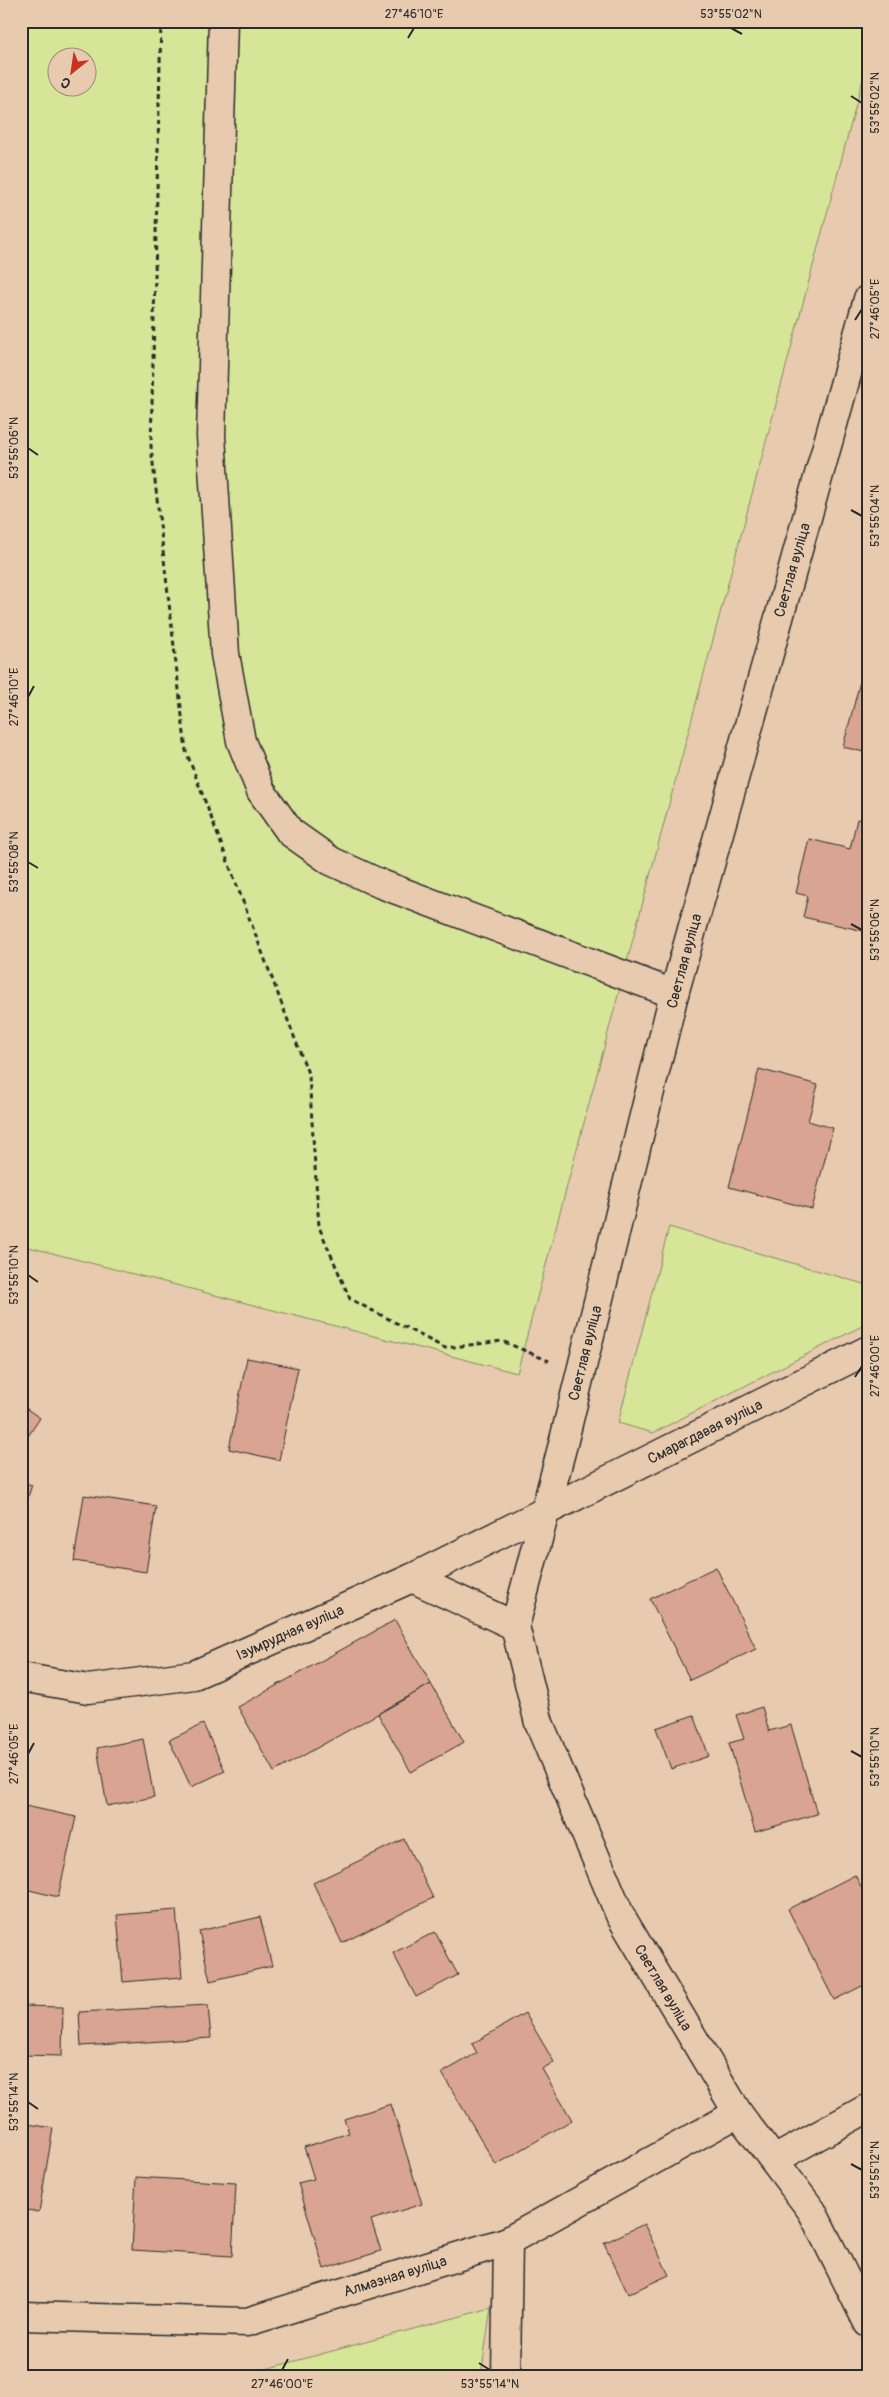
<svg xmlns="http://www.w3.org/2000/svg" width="889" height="2397" viewBox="0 0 889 2397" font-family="Pangolin,sans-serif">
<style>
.green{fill:#d7e598;stroke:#818862;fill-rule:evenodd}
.building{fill:#daa492;stroke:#2b2b2b}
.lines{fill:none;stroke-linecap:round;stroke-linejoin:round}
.minor-casing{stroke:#2b2b2b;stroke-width:31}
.path{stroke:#2b2b2b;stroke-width:3;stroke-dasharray:5 4;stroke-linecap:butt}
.minor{stroke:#e8cbaf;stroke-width:28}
.ticks{fill:none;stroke:#2b2b2b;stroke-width:2}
.labels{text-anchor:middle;stroke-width:4;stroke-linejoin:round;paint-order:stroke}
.street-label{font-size:15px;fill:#2b2b2b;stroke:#e8cbaf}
.neatline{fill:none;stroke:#2b2b2b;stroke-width:2}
.ticks-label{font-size:12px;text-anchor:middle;fill:#2b2b2b}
</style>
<rect width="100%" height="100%" fill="#e8cbaf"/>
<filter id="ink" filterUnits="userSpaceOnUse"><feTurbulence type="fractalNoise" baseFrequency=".02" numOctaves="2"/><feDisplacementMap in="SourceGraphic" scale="10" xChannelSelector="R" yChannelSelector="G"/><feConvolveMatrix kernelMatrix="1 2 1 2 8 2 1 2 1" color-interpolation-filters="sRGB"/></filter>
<g filter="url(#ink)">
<!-- green -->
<g class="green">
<path d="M21,21H868V60L517,1373L21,1245ZM58,58H88V88H58Z"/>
<polygon points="669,1227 867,1285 868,1323 653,1433 618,1423"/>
<polygon points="491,2308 481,2376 240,2376"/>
</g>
<!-- building -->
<g class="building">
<polygon points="862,674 868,675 868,753 843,747"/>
<polygon points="857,819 868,821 868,932 803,917 808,896 796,893 809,839 850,849"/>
<polygon points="759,1069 818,1085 808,1121 833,1128 812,1209 729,1187"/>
<polygon points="247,1358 298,1368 279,1460 229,1449"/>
<polygon points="21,1405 40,1418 21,1447"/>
<polygon points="21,1482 32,1485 21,1517"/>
<polygon points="84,1495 156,1506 146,1572 74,1561"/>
<polygon points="716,1567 756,1649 690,1680 650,1599"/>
<polygon points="395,1620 431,1684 274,1772 238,1707"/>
<polygon points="431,1684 464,1742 411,1772 378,1714"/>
<polygon points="762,1707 769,1731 791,1725 817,1814 755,1832 729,1743 744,1739 736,1715"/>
<polygon points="694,1715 709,1756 671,1769 656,1728"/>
<polygon points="203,1724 225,1771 191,1787 169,1740"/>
<polygon points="143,1739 154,1797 107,1806 97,1748"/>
<polygon points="21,1805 76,1817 58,1897 21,1888"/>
<polygon points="404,1839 433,1898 342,1943 313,1883"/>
<polygon points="855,1875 868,1900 868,1983 834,2000 788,1909"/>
<polygon points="176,1910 182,1977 123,1982 117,1915"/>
<polygon points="260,1917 272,1966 210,1981 199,1931"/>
<polygon points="435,1932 458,1975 416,1997 393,1953"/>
<polygon points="208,2005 211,2038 81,2046 79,2012"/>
<polygon points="21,2006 63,2007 62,2056 21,2055"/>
<polygon points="525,2013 554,2062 542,2069 572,2120 496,2165 442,2073 477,2053 472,2044"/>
<polygon points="391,2104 422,2204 371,2220 381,2251 324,2269 298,2183 314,2179 304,2147 349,2133 344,2119"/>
<polygon points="21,2123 53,2128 39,2212 21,2209"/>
<polygon points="136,2177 236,2183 232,2256 132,2250"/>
<polygon points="644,2224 669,2275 628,2294 604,2243"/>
</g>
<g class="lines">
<defs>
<g id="minor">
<polyline points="223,21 211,436 225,654 241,741 261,791 290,832 331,861 381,884 674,994"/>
<path id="s1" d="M868,299L674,994L563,1444L515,1626L539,1723L620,1915L738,2113L812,2211L868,2323"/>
<polyline points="412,1578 515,1626"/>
<path id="s2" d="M21,1677L88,1689L194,1675L412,1578L868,1350"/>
<polyline points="774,2160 868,2108"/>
<path id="s3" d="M21,2316L247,2322L508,2241L738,2113"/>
<polyline points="506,2376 508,2241"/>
</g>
</defs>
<!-- minor casing -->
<use href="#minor" class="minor-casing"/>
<!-- path -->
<polyline class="path" points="161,21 151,446 186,751 309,1076 319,1227 350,1299 445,1348 502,1341 549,1361"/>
<!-- minor -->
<use href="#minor" class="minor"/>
</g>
</g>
<!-- ticks -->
<path class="ticks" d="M731,28L742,34M408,38L414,28M851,96L862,103M855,320L862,309M28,448L38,455M851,510L862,516M28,697L34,686M28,862L38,868M851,924L862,930M28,1275L38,1282M855,1377L862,1366M851,1751L862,1757M28,1754L34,1743M28,2102L38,2109M851,2164L862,2170M479,2363L490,2370M282,2370L288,2359"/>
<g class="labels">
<!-- street labels -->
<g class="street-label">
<text transform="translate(792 570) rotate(-74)" y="5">Светлая вуліца</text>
<text transform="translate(684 961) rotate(-75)" y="5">Светлая вуліца</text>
<text transform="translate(585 1353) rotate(-76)" y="5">Светлая вуліца</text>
<text dy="5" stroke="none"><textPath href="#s2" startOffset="741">Смарагдавая вуліца</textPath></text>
<text dy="5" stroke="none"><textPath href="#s2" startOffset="280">Ізумрудная вуліца</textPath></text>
<text dy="5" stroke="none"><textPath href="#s1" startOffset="1766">Светлая вуліца</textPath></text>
<text dy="5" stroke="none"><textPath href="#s3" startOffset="381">Алмазная вуліца</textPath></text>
</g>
</g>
<!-- margin -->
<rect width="889" height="2397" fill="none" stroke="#e8cbaf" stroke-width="55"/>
<!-- north arrow -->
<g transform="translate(72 72) rotate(210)"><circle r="24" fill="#e8cbaf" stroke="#9c8b7a"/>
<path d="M0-4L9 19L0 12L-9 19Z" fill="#c8321e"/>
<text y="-8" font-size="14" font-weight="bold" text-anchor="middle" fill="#2b2b2b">С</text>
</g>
<rect x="28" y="28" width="834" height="2342" class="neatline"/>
<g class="ticks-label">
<text x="414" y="18">27°46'10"E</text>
<text x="731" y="18">53°55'02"N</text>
<text transform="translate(875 103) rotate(-90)" y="4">53°55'02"N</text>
<text transform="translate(875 309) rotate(-90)" y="4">27°46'05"E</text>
<text transform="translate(14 448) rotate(-90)" y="4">53°55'06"N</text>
<text transform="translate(875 516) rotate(-90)" y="4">53°55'04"N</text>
<text transform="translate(14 697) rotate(-90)" y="4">27°46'10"E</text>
<text transform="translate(14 862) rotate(-90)" y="4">53°55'08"N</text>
<text transform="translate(875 930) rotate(-90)" y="4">53°55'06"N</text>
<text transform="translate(14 1275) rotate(-90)" y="4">53°55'10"N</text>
<text transform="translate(875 1366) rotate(-90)" y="4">27°46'00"E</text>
<text transform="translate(14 1754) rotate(-90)" y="4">27°46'05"E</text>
<text transform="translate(875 1757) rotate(-90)" y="4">53°55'10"N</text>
<text transform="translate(14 2102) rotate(-90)" y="4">53°55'14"N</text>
<text transform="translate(875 2170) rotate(-90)" y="4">53°55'12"N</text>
<text x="282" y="2388">27°46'00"E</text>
<text x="490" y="2388">53°55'14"N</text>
</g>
</svg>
